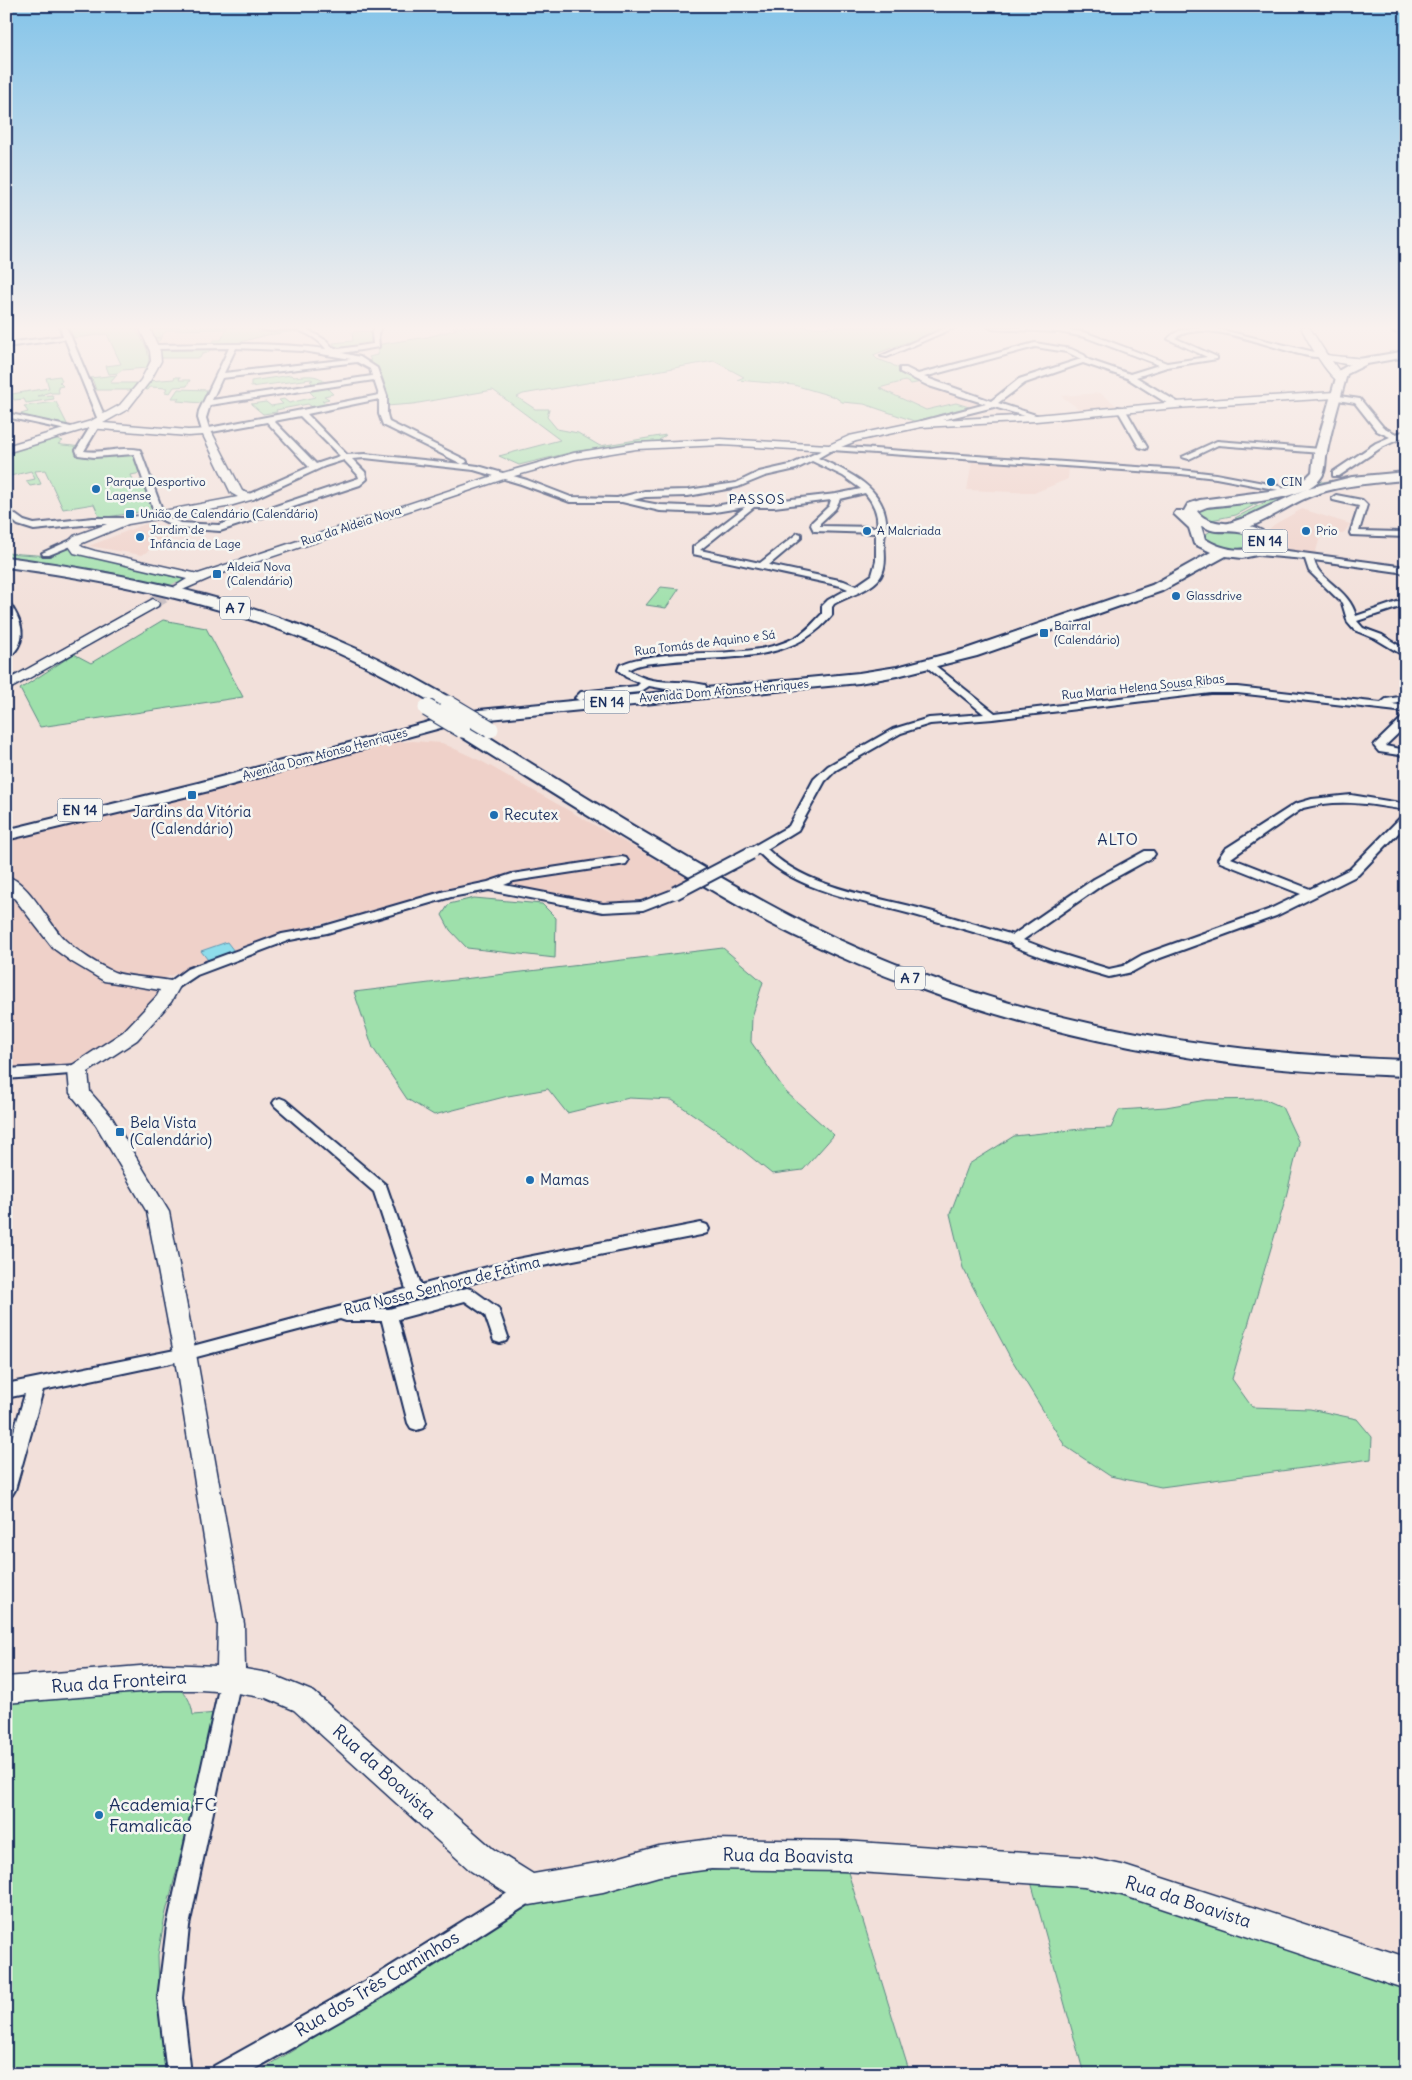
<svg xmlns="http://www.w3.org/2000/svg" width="1412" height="2080" viewBox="0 0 1412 2080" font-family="Delius,sans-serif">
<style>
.built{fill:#efd1c9}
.green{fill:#9ee0ab;stroke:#5c8884}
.water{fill:#8eddeb;stroke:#6097b3}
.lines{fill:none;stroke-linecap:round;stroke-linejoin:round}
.secondary-tunnel{stroke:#c7bdc1;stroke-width:13;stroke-dasharray:13 7;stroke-linecap:butt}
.street-casing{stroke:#1b2f5e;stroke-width:4}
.secondary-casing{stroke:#1b2f5e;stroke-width:3}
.primary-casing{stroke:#1b2f5e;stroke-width:4}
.highway-casing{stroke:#1b2f5e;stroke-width:4}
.street{fill:#f6f6f2;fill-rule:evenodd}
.secondary{fill:#f6f6f2;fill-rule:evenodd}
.primary{fill:#f6f6f2;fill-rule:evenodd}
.highway{fill:#f6f6f2;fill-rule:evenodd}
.rail-casing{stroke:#1b2f5e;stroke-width:3}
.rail{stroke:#f6f6f2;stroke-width:2;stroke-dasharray:6;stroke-linecap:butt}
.street-bridge-casing{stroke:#1b2f5e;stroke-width:16;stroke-linecap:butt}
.highway-bridge-casing{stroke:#1b2f5e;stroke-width:19;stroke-linecap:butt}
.street-bridge{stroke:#f6f6f2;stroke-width:12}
.highway-bridge{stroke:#f6f6f2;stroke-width:17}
.poi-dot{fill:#1f6fb2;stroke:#f6f6f2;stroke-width:2}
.labels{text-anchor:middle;stroke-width:5;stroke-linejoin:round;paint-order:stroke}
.far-poi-label{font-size:12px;fill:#1b2f5e;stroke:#f6f6f2;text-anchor:start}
.far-street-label{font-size:12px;fill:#1b2f5e;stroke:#f6f6f2}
.far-neighbourhood-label{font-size:14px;letter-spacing:1px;fill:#1b2f5e;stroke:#f6f6f2}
.shield{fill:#f6f6f2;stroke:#5d6b8a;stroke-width:1}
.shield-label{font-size:14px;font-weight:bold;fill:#1b2f5e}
.poi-label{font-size:15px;fill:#1b2f5e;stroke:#f6f6f2;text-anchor:start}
.street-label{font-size:15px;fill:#1b2f5e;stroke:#f6f6f2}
.neighbourhood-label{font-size:16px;letter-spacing:1px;fill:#1b2f5e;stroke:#f6f6f2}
.near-street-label{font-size:18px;fill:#1b2f5e;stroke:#f6f6f2}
.near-poi-label{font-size:18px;fill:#1b2f5e;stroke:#f6f6f2;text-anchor:start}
</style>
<rect width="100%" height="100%" fill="#f2e0da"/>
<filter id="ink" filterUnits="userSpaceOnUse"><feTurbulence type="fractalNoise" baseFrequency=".02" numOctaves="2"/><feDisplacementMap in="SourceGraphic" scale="10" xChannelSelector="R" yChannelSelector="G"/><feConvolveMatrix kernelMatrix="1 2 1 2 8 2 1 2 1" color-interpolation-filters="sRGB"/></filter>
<g filter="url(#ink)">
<!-- built -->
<g class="built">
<polygon points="152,327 257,327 225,346 158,346 149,330 153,329"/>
<polygon points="915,378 978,401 984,404 937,415 877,387"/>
<polygon points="1100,393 1120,408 1082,411 1061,396"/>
<polygon points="972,461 1064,469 1064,466 1069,466 1068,479 1034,493 967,490"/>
<polygon points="1302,509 1350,524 1343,534 1321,533 1315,555 1282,548 1274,541 1269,529 1275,524"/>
<polygon points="145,524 182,529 142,555 89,546"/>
<polygon points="413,741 442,743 481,761 690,879 668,891 645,899 618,902 600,902 526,888 481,882 301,929 161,979 161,995 124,1035 79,1062 6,1071 6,832 377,744"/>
</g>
<!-- green -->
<g class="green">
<polygon points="68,327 138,327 137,330 147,349 149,359 147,368 122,370 118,373 109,374 106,366 121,364 107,334 74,338"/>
<polygon points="179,327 257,327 259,332 272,332 272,331 290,329 297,331 267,335 225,346 212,346 214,340 221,340 227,329 171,330 165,332 161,337 154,338 161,338 159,341 153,341 149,330"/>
<path d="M452,327H948L873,355L877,359L891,364L922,382L911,384L905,381L879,388L926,410L956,403L969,407L938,415L941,416L914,421L864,404L842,402L835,397L794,385L737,380L744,377L714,361L523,394L517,397L535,409H549L547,417L557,429L578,433L600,446L666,435L659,440L667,441L577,451L519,465L499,456L560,440L493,390L413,404L386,406C387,389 384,367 366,361L371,360L369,357L377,355L379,346L382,344L428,337L457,329Z"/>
<polygon points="372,331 374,344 339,350 336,349 333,343 353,341 352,332"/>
<polygon points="168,348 227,348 228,349 210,350 207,353 202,354 200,358 161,358 159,350"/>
<polygon points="117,375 110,383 137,383 132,390 96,390 93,381 90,378"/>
<path d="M291,375L293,377C306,376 319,373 326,384L315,386L310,381L313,380L311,379L251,387V381Z"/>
<polygon points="60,376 62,381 59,382 63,386 58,387 59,393 51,393 50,392 38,396 52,395 54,399 26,403 24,399 14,400 12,394 49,388 46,378"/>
<polygon points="175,377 180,377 179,380 190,380 187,386 174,387 170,393 165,392 167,388 150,387 148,390 143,389 149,381 174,379"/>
<polygon points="325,386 333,394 324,396 329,399 322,401 331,406 315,409 308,404 276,410 277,412 263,414 251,404 266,402 271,406 283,404 279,400 284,399 289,403 315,397 307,389"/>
<polygon points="178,389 209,390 202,403 177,401 179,398 172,398"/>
<polygon points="56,402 68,426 17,415 28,412 24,406"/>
<path d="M52,437L63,441L58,444C65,446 71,445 79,447L75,454C90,463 117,450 134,454L141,473L131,475L134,482L145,480L153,510L100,518L94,504L63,509L45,470L35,471L41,484L30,486L26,481L35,479L31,471L6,477L10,474L6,471V451Z"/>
<path d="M1373,474L1375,476C1319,483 1289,493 1239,520L1235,518L1273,498L1316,481L1322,482Z"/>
<polygon points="1269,497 1236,515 1206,521 1196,511 1200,507"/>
<path d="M1229,529L1254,536L1259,543C1247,558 1221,547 1206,542L1203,536L1212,530Z"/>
<polygon points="69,548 74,551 186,580 177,586 171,586 104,571 6,557 6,553 51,556"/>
<polygon points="661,587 679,589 666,608 646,605"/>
<polygon points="163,620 206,628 243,697 40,727 20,689 74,654 91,663"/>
<polygon points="474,898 542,904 556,918 555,958 467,948 450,930 442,915 449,904"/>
<polygon points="723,948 763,982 752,1017 751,1042 786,1092 834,1135 803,1170 772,1174 725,1136 672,1100 629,1098 567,1113 548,1089 508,1096 434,1115 407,1099 373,1048 354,992"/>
<polygon points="1264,1099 1282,1107 1299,1143 1285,1201 1232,1379 1252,1407 1310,1409 1357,1419 1372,1437 1371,1459 1161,1487 1110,1476 1065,1446 1009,1355 963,1268 950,1214 969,1164 1014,1136 1081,1129 1111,1128 1119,1110 1166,1107 1206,1100"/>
<path d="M175,1687C187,1693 191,1701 193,1715L217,1713L165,1916L158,1955L159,1988L169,2074H6V1703Z"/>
<polygon points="843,1856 910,2074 255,2074 525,1906 603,1877"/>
<polygon points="1027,1867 1406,1973 1406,2074 1084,2074"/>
</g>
<!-- water -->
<polygon class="water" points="227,942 234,951 208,960 201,951"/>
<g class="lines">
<!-- secondary-tunnel -->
<polyline class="secondary-tunnel" points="153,603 180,587"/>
<defs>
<g id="street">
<polygon points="60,327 66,327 71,337 106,420 105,422 98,420 65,339 6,347 6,343 63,336"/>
<path d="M259,327H303L327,341L332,347L339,349L373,344L372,334L375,327H381L378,334L379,347L342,353L360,357L377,368L387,396V414L389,422L466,460L467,462L463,464L478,466L527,480L571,497L617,498L645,491L688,490L736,483L759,472L790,465L831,446L1181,470L1216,474L1279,486L1283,488L1279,490L1216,478L1181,474L832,450L818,458C845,471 882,485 886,520C887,528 884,534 884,542C885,554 887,570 878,580C868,591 848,596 834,604L832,607V615C791,666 723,655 665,662C653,663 638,663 628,670C655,688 677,678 705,685L706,687L705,689H666L649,686L640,692L588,697L580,701L575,698L581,692L637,686L640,683L626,677L618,670L620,665C634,658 651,657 666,655C706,651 760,657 796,637C806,632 814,622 822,614V606L828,600L848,589L841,586L693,554V547L745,507L709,513L660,511L622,502H570L521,484L474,470L365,458L352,459L365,472L367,479L360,485L220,531L178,528L156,517L134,454L94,457L78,455L76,450L92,424H95L99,426L84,451C103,454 121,446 140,450L164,515L180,523L219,525L359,478L358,475L344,460L325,466L253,499H247V495L309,467L267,422L206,433L202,431L198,418L199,411L229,348L153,349L150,347L153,345C211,344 268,342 326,349C321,341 303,330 293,329C281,329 269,334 259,327ZM236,348L303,351L351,359L224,373ZM357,362L370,369L372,376L212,400L222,378ZM374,380L379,395L209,428L206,418L210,405ZM379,399V414L383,425L462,464L365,454L347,455L307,414ZM300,416L340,456L316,464L274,421ZM812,461L843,476L861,489L836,494L774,501H744L709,507L660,505L633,500L645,497L688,496L738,487L765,476L796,469ZM865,493C873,502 879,515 877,527L820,526V523L835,509L840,499ZM831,500L829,506L812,522L811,525L814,531L876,533V561L872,575L856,586L844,581L769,565L801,538V534L798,533L760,563L700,550L754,507H774Z"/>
<polygon points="948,327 956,327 887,357 881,356"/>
<path d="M989,327L1059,328L1087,333L1167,363L1207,357L1168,339C1177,328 1195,327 1209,327L1327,355C1306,368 1212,312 1175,338L1217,357V359L1167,367L1136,377L1179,403V407H1173L1127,378L1083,363L1025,383L998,403L1039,416V420L994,407L918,426V422L986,404L929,386L900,372V368H906L918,374L1035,343L1071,349L1084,355L1089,360L1130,374L1159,365L1085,337L1059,332L992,329ZM1035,347L1067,352L1081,359L1019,379L991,401L924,377Z"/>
<polygon points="1332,395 1360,399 1383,427 1396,434 1406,431 1406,436 1382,447 1339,476 1333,476 1333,472 1376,443 1390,437 1377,431 1355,403 1332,399"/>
<polygon points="1118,407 1125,409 1147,447 1146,449 1139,447 1117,409"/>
<polygon points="6,413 71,427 75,429 71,431 6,417"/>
<polygon points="1217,441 1321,449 1325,451 1321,453 1218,445 1189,459 1182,457"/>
<polygon points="1336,495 1362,500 1367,505 1359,531 1401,532 1406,530 1406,537 1351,535 1350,533 1359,506 1333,500 1332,498"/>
<polygon points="6,508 24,521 34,524 93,518 125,518 129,521 125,524 93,524 34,530 18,525 6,515"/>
<polygon points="73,539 77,542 76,544 49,555 43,555 42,553"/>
<path d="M1250,549L1280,550L1406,567V573L1314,560C1318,581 1349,588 1356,616L1406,599V605L1357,621L1363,628L1382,635L1406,650V657L1376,639L1354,630L1348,623L1342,603L1309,571L1305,559L1247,554L1246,552Z"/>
<path d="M6,601L9,602C18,616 27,632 18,647C15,652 11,656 6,658V649L11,642L12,630L6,614Z"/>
<path d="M932,663L995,713L1211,687H1237L1381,703L1386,699L1406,696V702L1392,704L1406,706V712L1237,693H1211L993,719L930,724L901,733L836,770L825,781L798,830L767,849C805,887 868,895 918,908C950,916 981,926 1013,935L1094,879L1145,851H1153L1155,854L1153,857L1102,885L1023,940L1057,953L1109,969L1123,966L1142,955L1268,910L1301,894L1220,862L1218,859L1225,849L1295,804L1312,799L1351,795L1406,804V810C1369,804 1339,798 1303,808L1231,858L1310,889L1350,869L1402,816L1406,815V825L1358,875L1276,916L1152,961L1132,972L1109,977L1047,959L1015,947L1010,943C977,933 944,923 911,914C860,900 797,892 759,853L751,857L747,856L745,853L747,850L789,826L814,779L828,766L893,729L929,718L984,714L928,668L927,666Z"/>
<polygon points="1406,717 1406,726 1385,746 1406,750 1406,756 1379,752 1374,746 1375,744 1402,718"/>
<polygon points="622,857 626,858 628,861 626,864 514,881 504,885 603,904 641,902 675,889 681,893 679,896 643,910 603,912 489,890 451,897 327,933 290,940 197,975 176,989 166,989 164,986 187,969 282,934 321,927 445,891 488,882 512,874"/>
<polygon points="78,1065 83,1067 85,1070 83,1073 6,1079 6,1069"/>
<polygon points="280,1098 285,1100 386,1185 421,1285 517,1259 701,1223 707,1225 709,1229 707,1233 701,1235 517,1271 376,1309 389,1309 467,1288 473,1290 498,1308 508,1337 506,1341 500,1343 494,1341 485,1315 465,1301 398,1319 426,1423 423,1428 417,1430 411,1428 408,1423 382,1321 346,1321 340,1319 185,1360 43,1390 15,1490 12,1495 6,1497 6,1458 25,1394 6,1398 6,1384 185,1348 406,1289 374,1192 275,1106 273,1103 275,1100"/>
<polygon points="231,1670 238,1672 241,1679 189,1926 182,1998 191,2074 167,2074 158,1998 167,1926 221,1679 224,1672"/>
<polygon points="530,1879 538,1882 541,1890 538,1898 391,1992 246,2074 210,2074 214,2066 375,1976"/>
</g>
<g id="secondary">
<polygon points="139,327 149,327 160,351 161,361 150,381 128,409 103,423 188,430 210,429 242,491 254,495 256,497 254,499 226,507 128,524 80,544 82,547 95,551 198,574 499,474 574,453 636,443 721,439 829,445 849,436 921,421 1036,415 1176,402 1335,392 1340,395 1335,398 1176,408 1036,421 921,427 856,441 831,451 721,445 636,449 575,459 507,478 217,575 180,591 174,587 187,579 74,553 67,543 74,536 121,519 238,497 231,493 203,435 188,436 89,428 6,453 6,446 91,421 120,405 141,380 151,361 150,351"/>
<path d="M1301,327H1309L1327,355C1337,357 1367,358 1371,361C1362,368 1342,364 1332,361L1344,378L1339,381C1328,378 1306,338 1301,327Z"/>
<polygon points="153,599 159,603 158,606 6,691 6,681"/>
<path d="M6,876C30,882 48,924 65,940C78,952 98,965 114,972C127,977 156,978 171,981L177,982L180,986L171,1002L137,1040L88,1072L90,1092L111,1116L169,1212L196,1354L244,1624L245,1669L268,1673L314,1692L493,1849L533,1874L603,1862L659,1846L711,1839L843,1841L1084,1857L1122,1865L1406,1957V1989L1122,1895L1084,1887L843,1871L711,1869L659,1876L603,1892L530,1905L519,1901L471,1871L294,1710L266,1698L231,1692L200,1690H164L6,1703V1677L164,1664L217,1666L218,1624L174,1354L147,1212L96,1125L70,1093L68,1070L71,1066L123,1032L157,996L160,990L104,981L72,962L53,948L15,899L6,890Z"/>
</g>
<path id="primary" d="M1406,351V357L1367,364L1347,374C1340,400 1332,426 1327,452C1325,459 1326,466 1324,472C1314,502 1234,503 1207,507L1197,511C1212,534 1261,512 1272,544L1264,552L1257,555L1242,558L1226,556L1162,591L1052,630L977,656L897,676L859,683L479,720L444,727L209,791L6,840V830L198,783L436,720L479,710L859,673L897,667L966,649L1152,585L1211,552L1194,544L1189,528L1174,514L1176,511H1184L1188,504L1200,500L1277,490L1291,486L1306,478L1312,472L1314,454L1338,371L1359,359ZM1201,526C1206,527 1211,531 1216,531C1229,532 1251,529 1258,543C1245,556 1219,548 1205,539Z"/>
<g id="highway">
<path d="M1406,472V480C1372,483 1335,485 1304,499C1284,508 1246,535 1226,530L1223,527L1226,524L1244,518L1308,488L1352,477Z"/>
<path d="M6,557C124,573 241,597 350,646C386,661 420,681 454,700L457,704L454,708L448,709L442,708C408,688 374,669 338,653C232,606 120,582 6,567Z"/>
<path d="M469,727L476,729C541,770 607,811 674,850C745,892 816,933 893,963C1061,1030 1226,1054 1406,1060V1076C1355,1074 1303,1072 1252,1066C1098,1048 946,1008 806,941C756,918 710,889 663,861C595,821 529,779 462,737L460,733L462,729Z"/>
</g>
</defs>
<!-- street casing -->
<use href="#street" class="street-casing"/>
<!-- secondary casing -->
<use href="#secondary" class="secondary-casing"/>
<!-- primary casing -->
<use href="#primary" class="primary-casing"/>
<!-- highway casing -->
<use href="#highway" class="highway-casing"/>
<!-- street -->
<use href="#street" class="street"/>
<!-- secondary -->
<use href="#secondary" class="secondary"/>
<!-- primary -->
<use href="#primary" class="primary"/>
<!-- highway -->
<use href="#highway" class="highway"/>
<defs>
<polyline id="rail" points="1386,327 1406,340"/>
</defs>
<!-- rail casing -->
<use href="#rail" class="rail-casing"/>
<!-- rail -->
<use href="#rail" class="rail"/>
<defs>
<polyline id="street-bridge" points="675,893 751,853"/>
<g id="highway-bridge">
<polyline points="448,704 490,729"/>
<polyline points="427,708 462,729"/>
</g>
</defs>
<!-- street-bridge casing -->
<use href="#street-bridge" class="street-bridge-casing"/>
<!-- highway-bridge casing -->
<use href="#highway-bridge" class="highway-bridge-casing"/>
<!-- street-bridge -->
<use href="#street-bridge" class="street-bridge"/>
<!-- highway-bridge -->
<use href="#highway-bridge" class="highway-bridge"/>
</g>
</g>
<!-- sky -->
<linearGradient id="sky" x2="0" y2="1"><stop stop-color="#84c4e9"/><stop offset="0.53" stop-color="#f9f1ee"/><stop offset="1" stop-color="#f9f1ee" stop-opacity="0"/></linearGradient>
<rect width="1412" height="618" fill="url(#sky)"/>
<!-- markers -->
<g class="poi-dot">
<circle cx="1271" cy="482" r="5"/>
<circle cx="96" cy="489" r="5"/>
<rect x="125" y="509" width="10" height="10" rx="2.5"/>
<circle cx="867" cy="531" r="5"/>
<circle cx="1306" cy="531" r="5"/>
<circle cx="140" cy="537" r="5"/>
<rect x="212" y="569" width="10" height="10" rx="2.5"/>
<circle cx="1176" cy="596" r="5"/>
<rect x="1039" y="628" width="10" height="10" rx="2.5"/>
<rect x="187" y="790" width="10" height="10" rx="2.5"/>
<circle cx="494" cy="815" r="5"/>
<rect x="115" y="1127" width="10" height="10" rx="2.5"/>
<circle cx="530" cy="1180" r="5"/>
<circle cx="99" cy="1815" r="5"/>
</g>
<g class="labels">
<!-- far-poi labels -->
<g class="far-poi-label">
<text x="106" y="486">Parque Desportivo<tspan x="106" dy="14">Lagense</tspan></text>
<text x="1281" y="486">CIN</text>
<text x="140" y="518">União de Calendário (Calendário)</text>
<text x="150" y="534">Jardim de<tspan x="150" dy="14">Infância de Lage</tspan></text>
<text x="877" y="535">A Malcriada</text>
<text x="1316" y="535">Prio</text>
<text x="227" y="571">Aldeia Nova<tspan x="227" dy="14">(Calendário)</tspan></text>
<text x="1186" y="600">Glassdrive</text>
<text x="1054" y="630">Bairral<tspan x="1054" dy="14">(Calendário)</tspan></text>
</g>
<!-- far-street labels -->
<g class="far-street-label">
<text transform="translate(351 526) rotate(-18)" y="4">Rua da Aldeia Nova</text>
<text transform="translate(705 643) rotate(-7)" y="4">Rua Tomás de Aquino e Sá</text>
<text transform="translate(1143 687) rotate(-6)" y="4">Rua Maria Helena Sousa Ribas</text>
<text transform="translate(724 691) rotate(-5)" y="4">Avenida Dom Afonso Henriques</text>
<text transform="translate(325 754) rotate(-15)" y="4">Avenida Dom Afonso Henriques</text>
</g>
<!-- far-neighbourhood labels -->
<g class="far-neighbourhood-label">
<text x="757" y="504">PASSOS</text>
</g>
<!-- shield labels -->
<g class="shield">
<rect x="1242.5" y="529.5" width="45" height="23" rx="4"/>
<rect x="220" y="596.5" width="30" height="23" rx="4"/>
<rect x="584.5" y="690.5" width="45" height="23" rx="4"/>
<rect x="57.5" y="798.5" width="45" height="23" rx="4"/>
<rect x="895" y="966.5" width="30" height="23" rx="4"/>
</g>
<g class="shield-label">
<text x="1265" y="546">EN 14</text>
<text x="235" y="613">A 7</text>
<text x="607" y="707">EN 14</text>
<text x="80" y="815">EN 14</text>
<text x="910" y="983">A 7</text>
</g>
<!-- poi labels -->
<g class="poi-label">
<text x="192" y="817" text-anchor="middle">Jardins da Vitória<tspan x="192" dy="17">(Calendário)</tspan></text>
<text x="504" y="820">Recutex</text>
<text x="130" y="1128">Bela Vista<tspan x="130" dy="17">(Calendário)</tspan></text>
<text x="540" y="1185">Mamas</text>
</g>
<!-- street labels -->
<g class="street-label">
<text transform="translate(442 1286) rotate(-14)" y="5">Rua Nossa Senhora de Fátima</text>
</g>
<!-- neighbourhood labels -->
<g class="neighbourhood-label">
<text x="1118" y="845">ALTO</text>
</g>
<!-- near-street labels -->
<g class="near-street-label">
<text transform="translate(119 1682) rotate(-4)" y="6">Rua da Fronteira</text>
<text transform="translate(384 1772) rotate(42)" y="6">Rua da Boavista</text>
<text transform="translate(788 1856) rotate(1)" y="6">Rua da Boavista</text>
<text transform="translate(1188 1902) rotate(18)" y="6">Rua da Boavista</text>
<text transform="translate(377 1984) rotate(-31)" y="6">Rua dos Três Caminhos</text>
</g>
<!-- near-poi labels -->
<g class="near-poi-label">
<text x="109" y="1811">Academia FC<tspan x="109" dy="21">Famalicão</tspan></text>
</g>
</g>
<!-- margin -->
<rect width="1412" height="2080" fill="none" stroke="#f6f6f2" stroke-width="25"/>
<rect x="12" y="12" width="1387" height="2055" fill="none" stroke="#1b2f5e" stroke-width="2" filter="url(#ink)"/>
</svg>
